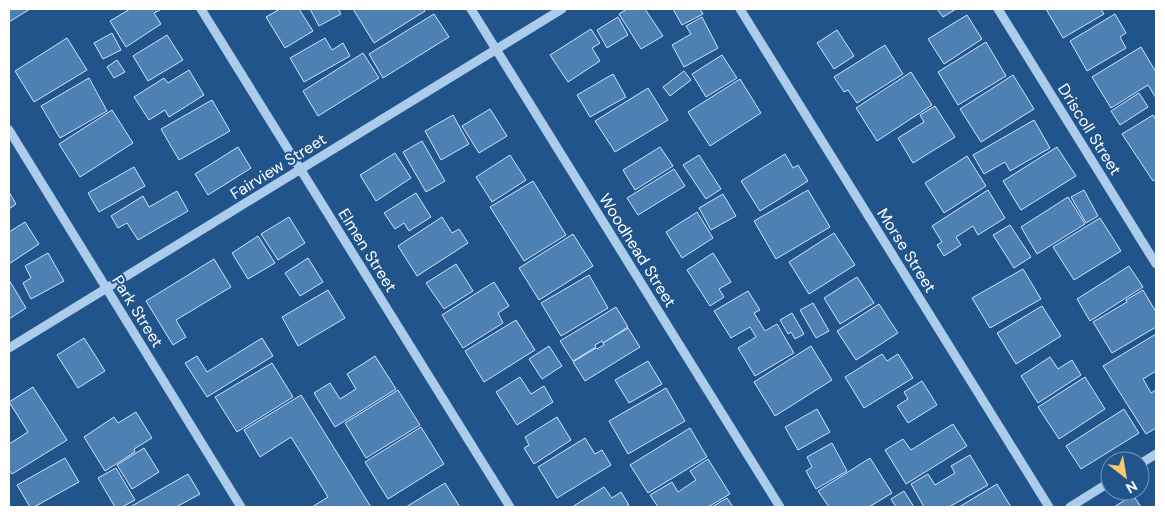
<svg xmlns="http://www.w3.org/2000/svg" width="1165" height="516" viewBox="0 0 1165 516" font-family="'DM Sans',sans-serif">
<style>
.building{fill:#4d81b4;stroke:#d1e5f8}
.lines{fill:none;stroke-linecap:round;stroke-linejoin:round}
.minor{stroke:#accceb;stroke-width:9}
.labels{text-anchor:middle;stroke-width:4;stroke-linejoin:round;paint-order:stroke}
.street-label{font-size:16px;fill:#fff;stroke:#20548a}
</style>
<rect width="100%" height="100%" fill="#20548a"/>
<!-- building -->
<g class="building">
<polygon points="9,9 30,9 9,22"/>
<polygon points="130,9 159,9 160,10 154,13 161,24 126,47 110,21"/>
<polygon points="280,9 299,9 313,31 285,48 266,17"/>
<polygon points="310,9 338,9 341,14 319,26"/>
<polygon points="353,9 424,9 425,11 374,43"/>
<polygon points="627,9 645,9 663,36 641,49 619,14"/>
<polygon points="673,9 700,9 703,14 682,25"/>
<polygon points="937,9 956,9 943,17"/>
<polygon points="1046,9 1101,9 1104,14 1063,38"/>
<polygon points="434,14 449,37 383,78 369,54"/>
<polygon points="1115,14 1126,33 1120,37 1126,48 1087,71 1070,41"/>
<polygon points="967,15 982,39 944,64 928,39"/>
<polygon points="618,17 628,35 607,48 597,30"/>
<polygon points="702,17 718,48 684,67 672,45 691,34 686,26"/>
<polygon points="591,29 600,43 592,48 600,61 568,82 550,55"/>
<polygon points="837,30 854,56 834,69 817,43"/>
<polygon points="112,33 121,50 103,59 94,43"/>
<polygon points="167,35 183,60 148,81 133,56"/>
<polygon points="67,38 87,70 34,102 15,71"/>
<polygon points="325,38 332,50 343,43 350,56 304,82 290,58"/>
<polygon points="986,42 1006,76 958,105 938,72"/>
<polygon points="885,45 903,74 857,103 848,90 844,92 834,77"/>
<polygon points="1141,47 1156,72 1156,98 1148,85 1111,108 1092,77"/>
<polygon points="363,53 379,78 318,116 303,91"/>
<polygon points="722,55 737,78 706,97 692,74"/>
<polygon points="117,60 125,72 114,78 107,67"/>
<polygon points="189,70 204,95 169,117 165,110 149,120 134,97 164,78 168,83"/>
<polygon points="684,71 691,80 670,96 663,87"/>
<polygon points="911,72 932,105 877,141 856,108"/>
<polygon points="613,74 626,97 590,117 577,95"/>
<polygon points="1013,75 1034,109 981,142 960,109"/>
<polygon points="89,78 107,111 60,138 41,106"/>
<polygon points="740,79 761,113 710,146 688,112"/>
<polygon points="648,88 668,120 615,152 595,121"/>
<polygon points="1139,93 1148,107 1120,125 1111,111"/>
<polygon points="212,100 230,131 179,160 161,129"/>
<polygon points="935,106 955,137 913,163 898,138 924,122 920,115"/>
<polygon points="490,109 507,136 479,153 462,126"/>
<polygon points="112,110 133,143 80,177 59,144"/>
<polygon points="453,115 469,144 441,160 425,131"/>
<polygon points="1153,115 1156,120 1156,179 1153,181 1122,134"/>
<polygon points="1034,120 1050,148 1010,171 1005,162 984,174 973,155"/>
<polygon points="422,141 445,181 426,192 403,152"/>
<polygon points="238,147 251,168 208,195 195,174"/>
<polygon points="660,147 673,166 635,190 623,170"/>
<polygon points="1057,147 1076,176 1021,210 1003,181"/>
<polygon points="395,153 411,178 376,201 360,175"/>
<polygon points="785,154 793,168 798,165 808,181 760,211 741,181"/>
<polygon points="510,155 526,180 492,202 476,177"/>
<polygon points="699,155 721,189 706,199 683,165"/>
<polygon points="967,156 986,186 944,213 925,183"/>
<polygon points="134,167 145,186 99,212 88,193"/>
<polygon points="674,169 685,186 638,215 627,198"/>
<polygon points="533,181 566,235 524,261 490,207"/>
<polygon points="808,190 830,227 776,259 754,221"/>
<polygon points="988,190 1005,218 978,235 973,226 956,237 961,245 944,256 937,245 942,242 932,226"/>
<polygon points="1084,190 1098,216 1086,223 1071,197"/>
<polygon points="177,191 188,211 138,240 127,223 118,228 111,216 143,196 149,207"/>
<polygon points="9,192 16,204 9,209"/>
<polygon points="416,193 431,217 409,231 404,223 395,229 384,213"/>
<polygon points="723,194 736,216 711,230 699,208"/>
<polygon points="1068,197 1085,224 1037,254 1021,227"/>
<polygon points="697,212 713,238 682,258 666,232"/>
<polygon points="289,217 305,243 278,260 261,234"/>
<polygon points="442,217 452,233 459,229 468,243 417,276 398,246"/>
<polygon points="1100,218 1121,251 1074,280 1053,247"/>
<polygon points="25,222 39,244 9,264 9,232"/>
<polygon points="1010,225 1031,257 1014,268 993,235"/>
<polygon points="834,233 855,265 809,294 789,262"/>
<polygon points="573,234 593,266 539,300 519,268"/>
<polygon points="258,236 275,263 248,279 232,253"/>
<polygon points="48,253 64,281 31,299 23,283 31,278 25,266"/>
<polygon points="713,253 731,282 719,289 724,297 710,306 687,270"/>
<polygon points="308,258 323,282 300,296 285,273"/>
<polygon points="214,259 231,287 176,320 186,337 173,345 146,301"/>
<polygon points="456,264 473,291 444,309 426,283"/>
<polygon points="1129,266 1143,287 1090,321 1077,299"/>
<polygon points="1023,269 1041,299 990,328 972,298"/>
<polygon points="589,275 608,308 561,336 541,303"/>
<polygon points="857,277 874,303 840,324 824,298"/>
<polygon points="9,280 26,308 9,319"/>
<polygon points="494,282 509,306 498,313 503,323 463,348 442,315"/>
<polygon points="328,290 345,318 298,346 282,317"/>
<polygon points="1143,290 1156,312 1156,327 1112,353 1093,322 1127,302 1126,300"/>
<polygon points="748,291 760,310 754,313 765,331 777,324 794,353 755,376 738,348 756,337 750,327 731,338 714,311"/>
<polygon points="813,303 829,331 816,338 800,310"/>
<polygon points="879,304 898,333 856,360 837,331"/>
<polygon points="1042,306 1061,336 1016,364 997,333"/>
<polygon points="616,307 628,327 603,343 602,341 595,345 596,347 573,361 560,341"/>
<polygon points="792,313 804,334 795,339 791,332 788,334 780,320"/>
<polygon points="516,320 535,350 484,382 465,351"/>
<polygon points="628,328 640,347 585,381 573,362 596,348 597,349 604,345 603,343"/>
<polygon points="1156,334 1156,371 1143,379 1151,393 1156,390 1156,428 1146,434 1103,366"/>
<polygon points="84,338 105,371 78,388 57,355"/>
<polygon points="262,338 273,356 207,397 185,363 197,356 207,372"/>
<polygon points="549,346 562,366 542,379 529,359"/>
<polygon points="811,346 832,380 775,416 754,382"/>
<polygon points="882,354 887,361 898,354 913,378 864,408 845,377"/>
<polygon points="375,356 396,389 335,427 314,393 330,383 340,399 356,389 347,374"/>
<polygon points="1050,357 1058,369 1072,360 1081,375 1038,403 1021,376"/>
<polygon points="648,361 662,384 629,403 615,380"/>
<polygon points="272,363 293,397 237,432 215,397"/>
<polygon points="520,377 531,394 544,386 553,402 517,425 496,392"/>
<polygon points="1085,377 1105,409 1059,439 1038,407"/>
<polygon points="922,381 937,405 908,423 897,406 908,399 904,392"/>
<polygon points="33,387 67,440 12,474 9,470 9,444 28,432 9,402"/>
<polygon points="666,388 685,421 628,454 609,421"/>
<polygon points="398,390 420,425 366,458 345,423"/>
<polygon points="301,395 371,507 312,507 328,497 291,437 260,457 244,430"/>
<polygon points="817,409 830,432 798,450 785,427"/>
<polygon points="1124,409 1139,433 1081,469 1066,446"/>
<polygon points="136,412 152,438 134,449 135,452 105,471 84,437 114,417 118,423"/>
<polygon points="557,417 571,440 534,464 524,448 529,445 525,437"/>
<polygon points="953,424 967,446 906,484 885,450 903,439 911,450"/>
<polygon points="421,427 444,464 388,499 365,462"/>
<polygon points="690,428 707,457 648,493 630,465"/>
<polygon points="585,438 595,454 602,450 611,465 557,498 538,467"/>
<polygon points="832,443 847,471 816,489 806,471 812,467 807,457"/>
<polygon points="144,448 159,472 132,489 117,465"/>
<polygon points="970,455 988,485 949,507 924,507 911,484 928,474 935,485 955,473 951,466"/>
<polygon points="65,458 79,482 34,507 30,507 17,485"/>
<polygon points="870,458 892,493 869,507 829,507 818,491"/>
<polygon points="708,459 730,494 708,507 658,507 650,495 672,482 678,492 696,480 690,471"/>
<polygon points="116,468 135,500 122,507 115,507 98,478"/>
<polygon points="188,474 200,494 176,507 130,507"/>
<polygon points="445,483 460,507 406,507"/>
<polygon points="997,484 1011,507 959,507"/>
<polygon points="604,487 612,498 621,492 629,505 625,507 572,507"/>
<polygon points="904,491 914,507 896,507 891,499"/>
<polygon points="1133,495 1141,507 1114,507"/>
<polygon points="727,498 733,507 712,507"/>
</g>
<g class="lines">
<!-- minor -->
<g class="minor">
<polyline points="201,9 510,507"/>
<polyline points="471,9 780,507"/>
<polyline points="740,9 1049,507"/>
<polyline points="998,9 1156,264"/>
<polyline points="9,130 241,507"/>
<polyline points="9,348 562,9"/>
<polyline points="1140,464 1156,454"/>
<polyline points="1070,507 1110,482"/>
</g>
</g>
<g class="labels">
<!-- street labels -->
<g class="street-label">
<text transform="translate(1090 129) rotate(58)" y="6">Driscoll Street</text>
<text transform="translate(278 166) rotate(-32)" y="6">Fairview Street</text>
<text transform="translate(368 250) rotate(58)" y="6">Elmen Street</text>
<text transform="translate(638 250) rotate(58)" y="6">Woodhead Street</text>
<text transform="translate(907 250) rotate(58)" y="6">Morse Street</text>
<text transform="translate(138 311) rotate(58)" y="6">Park Street</text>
</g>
</g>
<!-- border -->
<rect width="1165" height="516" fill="none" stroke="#ffffff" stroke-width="20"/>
<!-- north arrow -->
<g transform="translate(1125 476) rotate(149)"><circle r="24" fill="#20548a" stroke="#7998b9"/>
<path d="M0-4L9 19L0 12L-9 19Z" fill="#f8c96d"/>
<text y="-8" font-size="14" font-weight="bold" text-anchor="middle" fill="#ffffff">N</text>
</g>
</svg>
